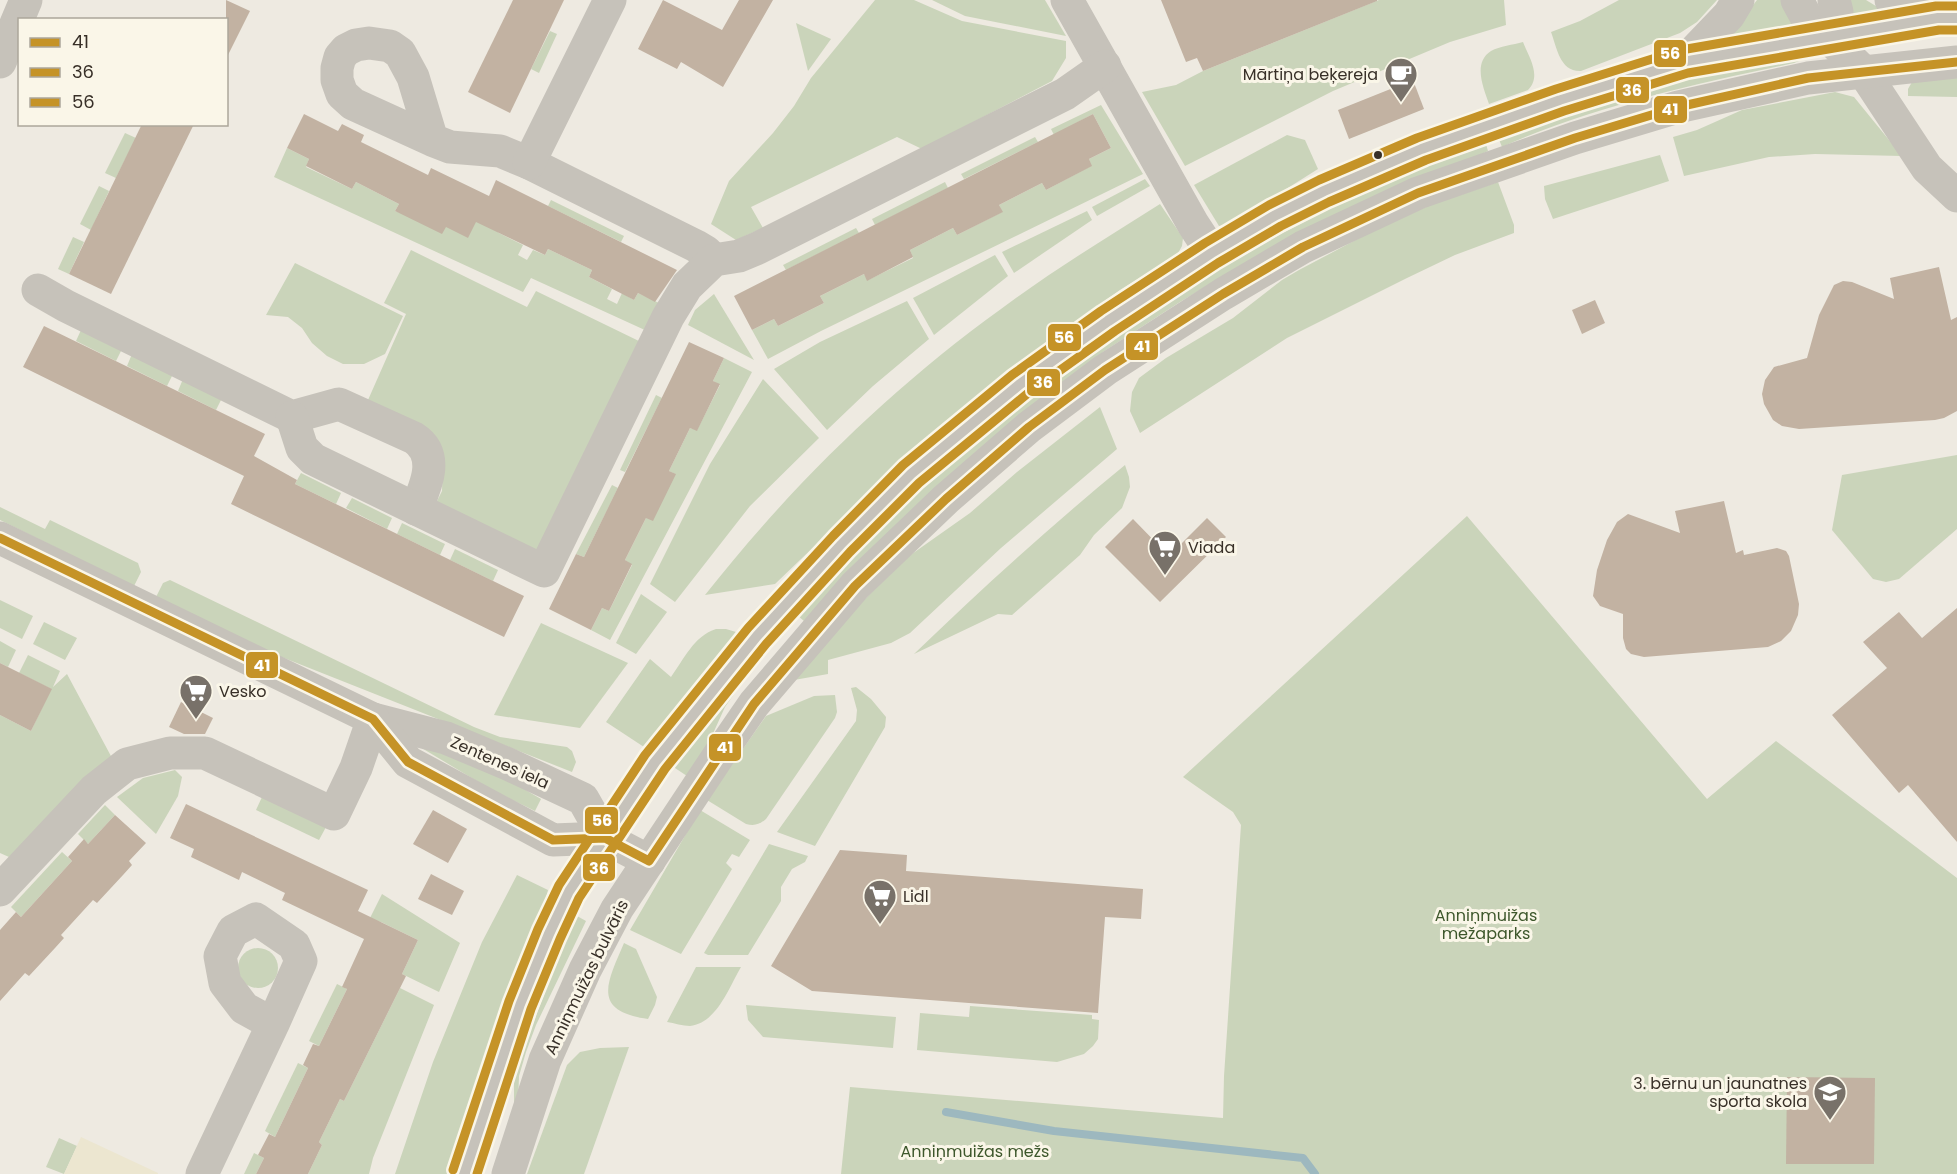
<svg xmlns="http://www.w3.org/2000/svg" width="1957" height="1174" viewBox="0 0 1957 1174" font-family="Poppins,sans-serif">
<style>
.green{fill:#cad4ba}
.plaza{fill:#ece6d0}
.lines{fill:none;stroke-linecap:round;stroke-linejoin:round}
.stream{stroke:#9db8bf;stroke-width:8}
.building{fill:#c2b2a2}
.minor{stroke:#c6c2ba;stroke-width:33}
.bus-1-casing{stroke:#faf6e8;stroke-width:14}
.bus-2-casing{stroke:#faf6e8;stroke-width:14}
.bus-3-casing{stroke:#faf6e8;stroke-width:14}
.bus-1{stroke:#c59327;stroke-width:9}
.bus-2{stroke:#c59327;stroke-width:9}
.bus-3{stroke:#c59327;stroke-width:9}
.bus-dot{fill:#383028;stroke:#faf6e8;stroke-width:2}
.labels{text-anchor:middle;stroke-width:6;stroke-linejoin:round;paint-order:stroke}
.poi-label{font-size:16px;fill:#383028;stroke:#faf6e8;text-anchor:start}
.street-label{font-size:16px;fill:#383028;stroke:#faf6e8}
.park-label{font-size:16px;fill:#3d572b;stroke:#faf6e8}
.line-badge{stroke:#faf6e8;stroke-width:2}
.badge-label{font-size:16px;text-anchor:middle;font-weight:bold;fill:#fff}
</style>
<rect width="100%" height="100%" fill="#eeeae1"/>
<!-- green -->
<g class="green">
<polygon points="875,0 914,0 962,21 1066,41 1066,58 1052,81 922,149 897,137 751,207 763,228 736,240 711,224 729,181 773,133 794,106 811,78"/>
<polygon points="932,0 1045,0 1066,36 965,16"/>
<polygon points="1379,0 1504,0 1506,25 1450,42 1333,91 1185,166 1142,92 1176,85 1203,71"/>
<path d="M1619,0H1717L1697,22L1680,33L1581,71C1560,72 1557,48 1551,32L1580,21Z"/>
<polygon points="1757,0 1782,0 1794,24 1729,36"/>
<polygon points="1848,0 1866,0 1884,11 1853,14"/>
<polygon points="796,23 831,39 808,71"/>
<polygon points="550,31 557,34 539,73 531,69"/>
<path d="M1523,42C1529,57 1542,76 1528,90L1489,104C1484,89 1472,63 1491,51C1500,46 1513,45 1523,42Z"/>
<path d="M1796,57L1799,59V61L1794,63C1695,84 1594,106 1502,147L1498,137L1657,86Z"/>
<polygon points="1957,76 1957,97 1908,96 1908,89 1912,82"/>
<polygon points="1835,92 1854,97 1902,156 1815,154 1769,157 1684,176 1673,137 1697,130 1742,110"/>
<polygon points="1101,105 1143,174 821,331 768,359 752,330 774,319 778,326 824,303 820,296 864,274 868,280 913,258 910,250 953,228 957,235 1002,212 999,205 1042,183 1046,190 1091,166 1089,159 1111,148 1093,114 1054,135 1051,129"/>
<polygon points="125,133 136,138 116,178 105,173"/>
<polygon points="1287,135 1305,140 1318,169 1231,224 1219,226 1194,185"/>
<polygon points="1035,137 1038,142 964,179 961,174"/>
<path d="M1485,141L1488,151L1230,272L1180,302L1103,352L804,621L797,615C823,584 853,556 882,527C927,483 973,438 1023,400C1164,291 1319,205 1485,141Z"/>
<polygon points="287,148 309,159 306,167 352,189 356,182 399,204 395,211 445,227 479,215 499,233 523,245 518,255 527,260 533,250 545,255 548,249 592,270 589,277 612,289 607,299 617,304 622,293 634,300 638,293 661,304 647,331 531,278 523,292 274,177"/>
<polygon points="1660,155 1669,181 1553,219 1545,199 1544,186"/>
<polygon points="1145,179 1150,186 1097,216 1092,207"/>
<polygon points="945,182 948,188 875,225 872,219"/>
<polygon points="1498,182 1514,225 1514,233 1455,255 1407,278 1287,338 1140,433 1130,411 1132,392 1139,378 1166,358 1233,318 1282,280 1299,270 1367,234 1428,206"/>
<polygon points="99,186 109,191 91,230 80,224"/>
<polygon points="551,200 624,236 621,242 548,206"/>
<path d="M1160,204L1183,238L1182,246L1177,255L1120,290L1004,374L897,467L775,584L705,595C790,487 890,389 1001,309C1052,271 1106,238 1160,204Z"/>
<polygon points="1087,211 1092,220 1014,273 1002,252"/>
<polygon points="856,228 859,233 786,270 783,265"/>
<polygon points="73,237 84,242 69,274 58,269"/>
<polygon points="411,250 527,307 536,291 643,343 543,549 526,555 433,509 442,491 443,454 368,400 406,314 384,303"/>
<polygon points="995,255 1008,276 934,335 913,298"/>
<polygon points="295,263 403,316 385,354 364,364 343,364 327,356 312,343 302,328 288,317 266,315"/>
<polygon points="714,294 754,360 688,325 695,310"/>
<polygon points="907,301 929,339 873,386 827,430 774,369 820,342"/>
<polygon points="81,330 122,349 116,361 76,341"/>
<polygon points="132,354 173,374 167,386 127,366"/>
<polygon points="724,358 752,372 610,640 591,630 602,608 609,611 632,565 625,560 646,518 675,474 669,471 690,428 697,430 720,385 713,381"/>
<polygon points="183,379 222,398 216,410 178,391"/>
<polygon points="763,379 819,438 750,506 675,602 650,584 710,464"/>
<polygon points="656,395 662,398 625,472 620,470"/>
<polygon points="1100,407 1117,449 1001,548 910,633 891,643 828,660 828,674 794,680 863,601 909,556 970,513 1017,472"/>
<polygon points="1957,455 1957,529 1899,579 1886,582 1873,579 1832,530 1842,475"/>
<path d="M1125,465L1129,477L1130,487L1122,508L1094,535L1080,555L1012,615L998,614L914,654C982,588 1052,525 1125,465Z"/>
<polygon points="301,473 341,493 336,504 295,484"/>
<polygon points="612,485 618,488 584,557 576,554"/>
<polygon points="352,498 392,518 387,529 346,508"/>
<polygon points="0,507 45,529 50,520 138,563 141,572 134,586 0,520"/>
<polygon points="1467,516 1707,799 1776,741 1957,878 1957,1174 841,1174 850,1087 1223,1118 1224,1076 1241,825 1233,812 1183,777"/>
<polygon points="402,523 445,544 440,555 397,534"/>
<polygon points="455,549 498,570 493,581 450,560"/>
<polygon points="170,580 474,727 500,737 567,747 572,751 576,762 572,772 274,654 156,597 163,583"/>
<polygon points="641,594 667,612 636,654 616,643"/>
<polygon points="0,600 33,616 22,639 0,628"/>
<polygon points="44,622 77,638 65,660 33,644"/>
<polygon points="541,623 628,663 580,728 494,715"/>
<path d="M716,629H726L736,632L735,641L644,747L606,722L650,659L671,677C684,659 694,636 716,629Z"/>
<polygon points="780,634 781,635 747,676 725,707 706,749 687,776 672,766"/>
<polygon points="0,641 16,650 8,667 0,663"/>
<polygon points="28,655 60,671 53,687 67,674 112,758 9,857 0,853 0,715 31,731 51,689 19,673"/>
<polygon points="856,687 871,699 886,717 885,727 815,846 777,832 856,721 857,710 851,688"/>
<path d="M835,695L837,712L835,718L766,819C759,825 754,826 746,824L707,800L766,716L814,696Z"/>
<polygon points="405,738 498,774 541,799 535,811 490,789"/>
<polygon points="175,770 182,777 178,796 156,834 117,797 143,778"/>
<polygon points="262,797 326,827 319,840 256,810"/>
<polygon points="105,805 115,815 88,844 78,834"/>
<polygon points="700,810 750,840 739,857 732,854 726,863 732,869 681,954 630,930"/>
<polygon points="769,844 808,856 805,862 792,869 781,887 781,901 748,955 708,955 704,953"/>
<polygon points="62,852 72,861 21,917 11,907"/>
<path d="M517,875L548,890L545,903C510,993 475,1082 447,1174H395L433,1062L482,942Z"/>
<polygon points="382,894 460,943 439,992 402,974 418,940 381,922 369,920"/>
<polygon points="577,916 586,921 536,1025 526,1052 519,1076 518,1107 514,1103 514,1077 517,1066 556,963"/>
<path d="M624,943L636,949L657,997L655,1005L648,1019C591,1011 607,983 624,943Z"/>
<circle cx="258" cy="968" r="20"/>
<path d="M696,967H741C729,987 717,1023 690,1026C683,1026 674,1023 667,1022Z"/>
<polygon points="337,984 347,989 319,1046 309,1041"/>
<polygon points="400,988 434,1005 373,1158 369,1174 308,1174 322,1145 319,1142 340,1099 344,1101"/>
<polygon points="746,1005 896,1017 893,1048 763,1037 748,1020"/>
<polygon points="970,1006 1092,1015 1092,1019 1099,1020 1098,1039 1093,1046 1084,1054 1057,1062 917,1050 920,1013 969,1017"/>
<polygon points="629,1047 584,1174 527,1174 567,1065 580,1052 600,1048"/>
<polygon points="298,1063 308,1068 275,1137 265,1131"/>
<polygon points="59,1138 77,1146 64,1174 46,1167"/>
<polygon points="254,1153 264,1158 256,1174 244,1174"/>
</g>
<!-- plaza -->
<polygon class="plaza" points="81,1137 158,1173 158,1174 64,1174"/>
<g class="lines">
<!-- stream -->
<polyline class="stream" points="946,1112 1054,1131 1303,1158 1315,1174"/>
</g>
<!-- building -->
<g class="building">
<polygon points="226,0 250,11 226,59"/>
<polygon points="513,0 564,0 510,113 468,92"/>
<polygon points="663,0 722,30 739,0 773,0 723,87 681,62 677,69 638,49"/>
<polygon points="1161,0 1377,0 1377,1 1203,71 1197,58 1186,62"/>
<polygon points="1413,80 1424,109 1349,139 1338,110"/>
<polygon points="304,114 338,131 342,124 364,135 361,142 428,175 431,168 489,196 496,180 677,270 655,302 638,293 634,300 589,277 592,270 548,249 545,255 476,222 468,238 446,227 442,234 395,211 399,204 356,182 352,189 306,166 309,159 287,148"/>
<polygon points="1093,114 1111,148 1089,159 1092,166 1046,190 1042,183 999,205 1003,212 957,235 953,228 910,250 913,257 867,281 864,274 820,296 824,303 778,326 774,319 752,330 734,296"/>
<polygon points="142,124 194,124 111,294 69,274"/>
<polygon points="1939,267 1951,320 1957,317 1957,411 1944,418 1935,420 1799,429 1782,426 1773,420 1764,404 1762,394 1765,380 1774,367 1807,358 1819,315 1834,285 1843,281 1852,282 1894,299 1890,278"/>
<polygon points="1595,300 1605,323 1582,334 1572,310"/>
<polygon points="44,326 265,434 254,456 297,480 295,484 524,596 504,637 231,504 244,476 23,367"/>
<polygon points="689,342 724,358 713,381 720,384 697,431 690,428 669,471 676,474 653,521 646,518 625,560 632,564 609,611 602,608 591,630 549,609 576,554 584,557"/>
<polygon points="1724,501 1736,553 1743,550 1744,555 1777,548 1786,551 1789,556 1799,604 1798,615 1791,631 1781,641 1768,647 1644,657 1631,654 1626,649 1623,638 1623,614 1600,606 1593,596 1597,570 1607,540 1617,522 1628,514 1680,533 1675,511"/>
<polygon points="1207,518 1226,537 1160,602 1105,547 1133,519 1169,556"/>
<polygon points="1957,608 1957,842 1908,785 1899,793 1832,715 1887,668 1863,642 1899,612 1922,638"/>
<polygon points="0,663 52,689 31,731 0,715"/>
<polygon points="181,702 213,718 205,734 184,734 169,727"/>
<polygon points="186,804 368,890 358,911 418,940 402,974 406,976 344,1101 340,1099 319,1142 322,1145 308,1174 256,1174 264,1158 258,1155 269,1134 275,1137 308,1068 303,1065 313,1044 319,1046 347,989 342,987 364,939 282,900 285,893 242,872 239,880 191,857 194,849 170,838"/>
<polygon points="433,810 467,829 448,863 413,844"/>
<polygon points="115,815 146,843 129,861 132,865 123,875 97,903 93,900 61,935 64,938 55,948 29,976 25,973 0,1001 0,930 16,912 21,917 72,861 68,857 84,839 88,844"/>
<polygon points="840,850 907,855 906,871 1143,889 1141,919 1105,917 1098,1013 812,991 771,966"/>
<polygon points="431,874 464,891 452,915 418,899"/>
<polygon points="1787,1077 1875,1078 1874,1164 1786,1164"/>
</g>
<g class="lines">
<!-- minor -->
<g class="minor">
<polyline points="1067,0 1193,224 1212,253"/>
<polyline points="1797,0 1809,22 1828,37 1863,71 1927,168 1957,196"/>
<polyline points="1891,0 1938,18"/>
<polyline points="1828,37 1837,12 1834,0"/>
<polyline points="1685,61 1729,15 1738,0"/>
<polyline points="0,62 26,0"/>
<polyline points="432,140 413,77 400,53 390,46 369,43 356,45 346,50 340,57 337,68 337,80 342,94 353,104 432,140 450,147 500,151 529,163 696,246 706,252 714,260"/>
<polyline points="529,163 610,0"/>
<path d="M38,290L66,306L292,417L339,404L414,438C440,455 426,486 416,509"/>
<polyline points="292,417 302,448 313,459 544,571 668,317 687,286 714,260 739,256 758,248 1065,94 1105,66"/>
<polyline points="0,538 373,719 446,738 508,764 583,799 605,838"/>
<polyline points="373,719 408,762 553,840 605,838 649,861"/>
<polyline points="0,890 94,790 127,764 170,753 205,753 334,814 356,768 373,719"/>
<polyline points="202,1174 273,1024 301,961 294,945 256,919 233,931 220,956 225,983 244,1008 273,1024"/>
<polyline points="464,1174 520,1005 549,934 569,892 655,762 757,636 841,544 911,474 1020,384 1108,321 1212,253 1275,215 1324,191 1422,149 1560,100 1685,61 1938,18 1957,18"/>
<polyline points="508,1174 545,1060 585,970 617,909 721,752 754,704 855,586 946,499 1029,427 1105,370 1223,294 1303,247 1418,193 1575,138 1678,107 1808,78 1957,62"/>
</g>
<defs>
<polyline id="bus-1" points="0,538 373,719 408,762 553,840 605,838 649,861 754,704 855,586 946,499 1029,427 1105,370 1223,294 1303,247 1418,193 1575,138 1678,107 1808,78 1957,62"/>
<polyline id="bus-2" points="477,1174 531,1009 560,939 579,898 665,769 766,644 850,552 919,483 1027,394 1115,331 1218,263 1281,226 1329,202 1426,160 1564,111 1688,73 1939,30 1957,30"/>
<polyline id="bus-3" points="453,1170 509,1001 538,929 559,885 645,755 748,628 833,536 903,465 1012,375 1101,311 1205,243 1269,205 1319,180 1417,138 1556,89 1681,50 1936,6 1957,6"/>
</defs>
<!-- bus-1 casing -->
<use href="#bus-1" class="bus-1-casing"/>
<!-- bus-2 casing -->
<use href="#bus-2" class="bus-2-casing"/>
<!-- bus-3 casing -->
<use href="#bus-3" class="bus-3-casing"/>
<!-- bus-1 -->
<use href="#bus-1" class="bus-1"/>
<!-- bus-2 -->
<use href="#bus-2" class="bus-2"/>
<!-- bus-3 -->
<use href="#bus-3" class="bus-3"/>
</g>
<!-- icons -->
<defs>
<symbol id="cafe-pin" viewBox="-11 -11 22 30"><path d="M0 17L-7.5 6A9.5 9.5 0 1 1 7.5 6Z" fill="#787169" stroke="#faf6e8"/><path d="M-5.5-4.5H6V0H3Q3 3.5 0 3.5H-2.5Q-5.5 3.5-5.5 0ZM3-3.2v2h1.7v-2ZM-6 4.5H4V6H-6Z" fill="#fff"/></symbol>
<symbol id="supermarket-pin" viewBox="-11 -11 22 30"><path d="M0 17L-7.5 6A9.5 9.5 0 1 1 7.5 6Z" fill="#787169" stroke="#faf6e8"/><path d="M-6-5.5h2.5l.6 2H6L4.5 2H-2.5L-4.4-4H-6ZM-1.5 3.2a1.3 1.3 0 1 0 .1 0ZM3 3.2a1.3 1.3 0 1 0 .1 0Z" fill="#fff"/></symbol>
<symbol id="school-pin" viewBox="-11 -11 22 30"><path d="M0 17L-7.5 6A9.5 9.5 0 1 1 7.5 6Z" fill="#787169" stroke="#faf6e8"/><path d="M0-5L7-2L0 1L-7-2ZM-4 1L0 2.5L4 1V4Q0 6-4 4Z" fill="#fff"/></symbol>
</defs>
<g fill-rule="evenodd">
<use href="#cafe-pin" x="1382" y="55" width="38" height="52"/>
<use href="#supermarket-pin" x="1146" y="528" width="38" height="52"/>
<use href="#supermarket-pin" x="177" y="672" width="38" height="52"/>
<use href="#supermarket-pin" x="861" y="877" width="38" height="52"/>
<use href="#school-pin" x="1811" y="1073" width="38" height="52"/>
</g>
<!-- markers -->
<circle class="bus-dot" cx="1378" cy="155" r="5"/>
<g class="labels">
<!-- poi labels -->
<g class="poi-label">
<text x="1378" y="80" text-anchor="end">Mārtiņa beķereja</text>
<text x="1188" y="553">Viada</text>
<text x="219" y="697">Vesko</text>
<text x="903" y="902">Lidl</text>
<text x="1807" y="1089" text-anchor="end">3. bērnu un jaunatnes<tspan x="1807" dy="18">sporta skola</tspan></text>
</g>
<!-- street labels -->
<g class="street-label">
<text transform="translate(500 762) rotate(24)" y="6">Zentenes iela</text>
<text transform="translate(586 977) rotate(-64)" y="6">Anniņmuižas bulvāris</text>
</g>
<!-- park labels -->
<g class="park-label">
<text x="1486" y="921">Anniņmuižas<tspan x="1486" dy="18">mežaparks</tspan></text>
<text x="975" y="1157">Anniņmuižas mežs</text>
</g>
</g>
<g class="line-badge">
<rect x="1653" y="39" width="34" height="29" rx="6" fill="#c59327"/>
<rect x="1615" y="76" width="35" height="28" rx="6" fill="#c59327"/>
<rect x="1653" y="95" width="35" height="29" rx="6" fill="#c59327"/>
<rect x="1047" y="323" width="35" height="29" rx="6" fill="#c59327"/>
<rect x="1125" y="332" width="34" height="29" rx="6" fill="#c59327"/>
<rect x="1026" y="368" width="35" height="29" rx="6" fill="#c59327"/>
<rect x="245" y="651" width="34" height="28" rx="6" fill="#c59327"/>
<rect x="708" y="733" width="34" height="29" rx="6" fill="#c59327"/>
<rect x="584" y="806" width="35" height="29" rx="6" fill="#c59327"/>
<rect x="582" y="853" width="34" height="29" rx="6" fill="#c59327"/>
</g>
<g class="badge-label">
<text x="1670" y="59">56</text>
<text x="1632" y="96">36</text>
<text x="1670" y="115">41</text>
<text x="1064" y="343">56</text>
<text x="1142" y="352">41</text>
<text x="1043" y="388">36</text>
<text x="262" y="671">41</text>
<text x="725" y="753">41</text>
<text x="602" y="826">56</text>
<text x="599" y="874">36</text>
</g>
<!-- legend -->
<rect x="18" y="18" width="210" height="108" fill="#faf6e8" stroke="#aca79b" stroke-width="1.5"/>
<rect x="30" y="38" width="30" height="9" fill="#c59327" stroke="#aca79b" stroke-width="1.5"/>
<text x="72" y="48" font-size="18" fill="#383028">41</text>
<rect x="30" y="68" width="30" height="9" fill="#c59327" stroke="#aca79b" stroke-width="1.5"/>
<text x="72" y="78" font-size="18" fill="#383028">36</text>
<rect x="30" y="98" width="30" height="9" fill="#c59327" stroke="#aca79b" stroke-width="1.5"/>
<text x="72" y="108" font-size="18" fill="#383028">56</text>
</svg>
